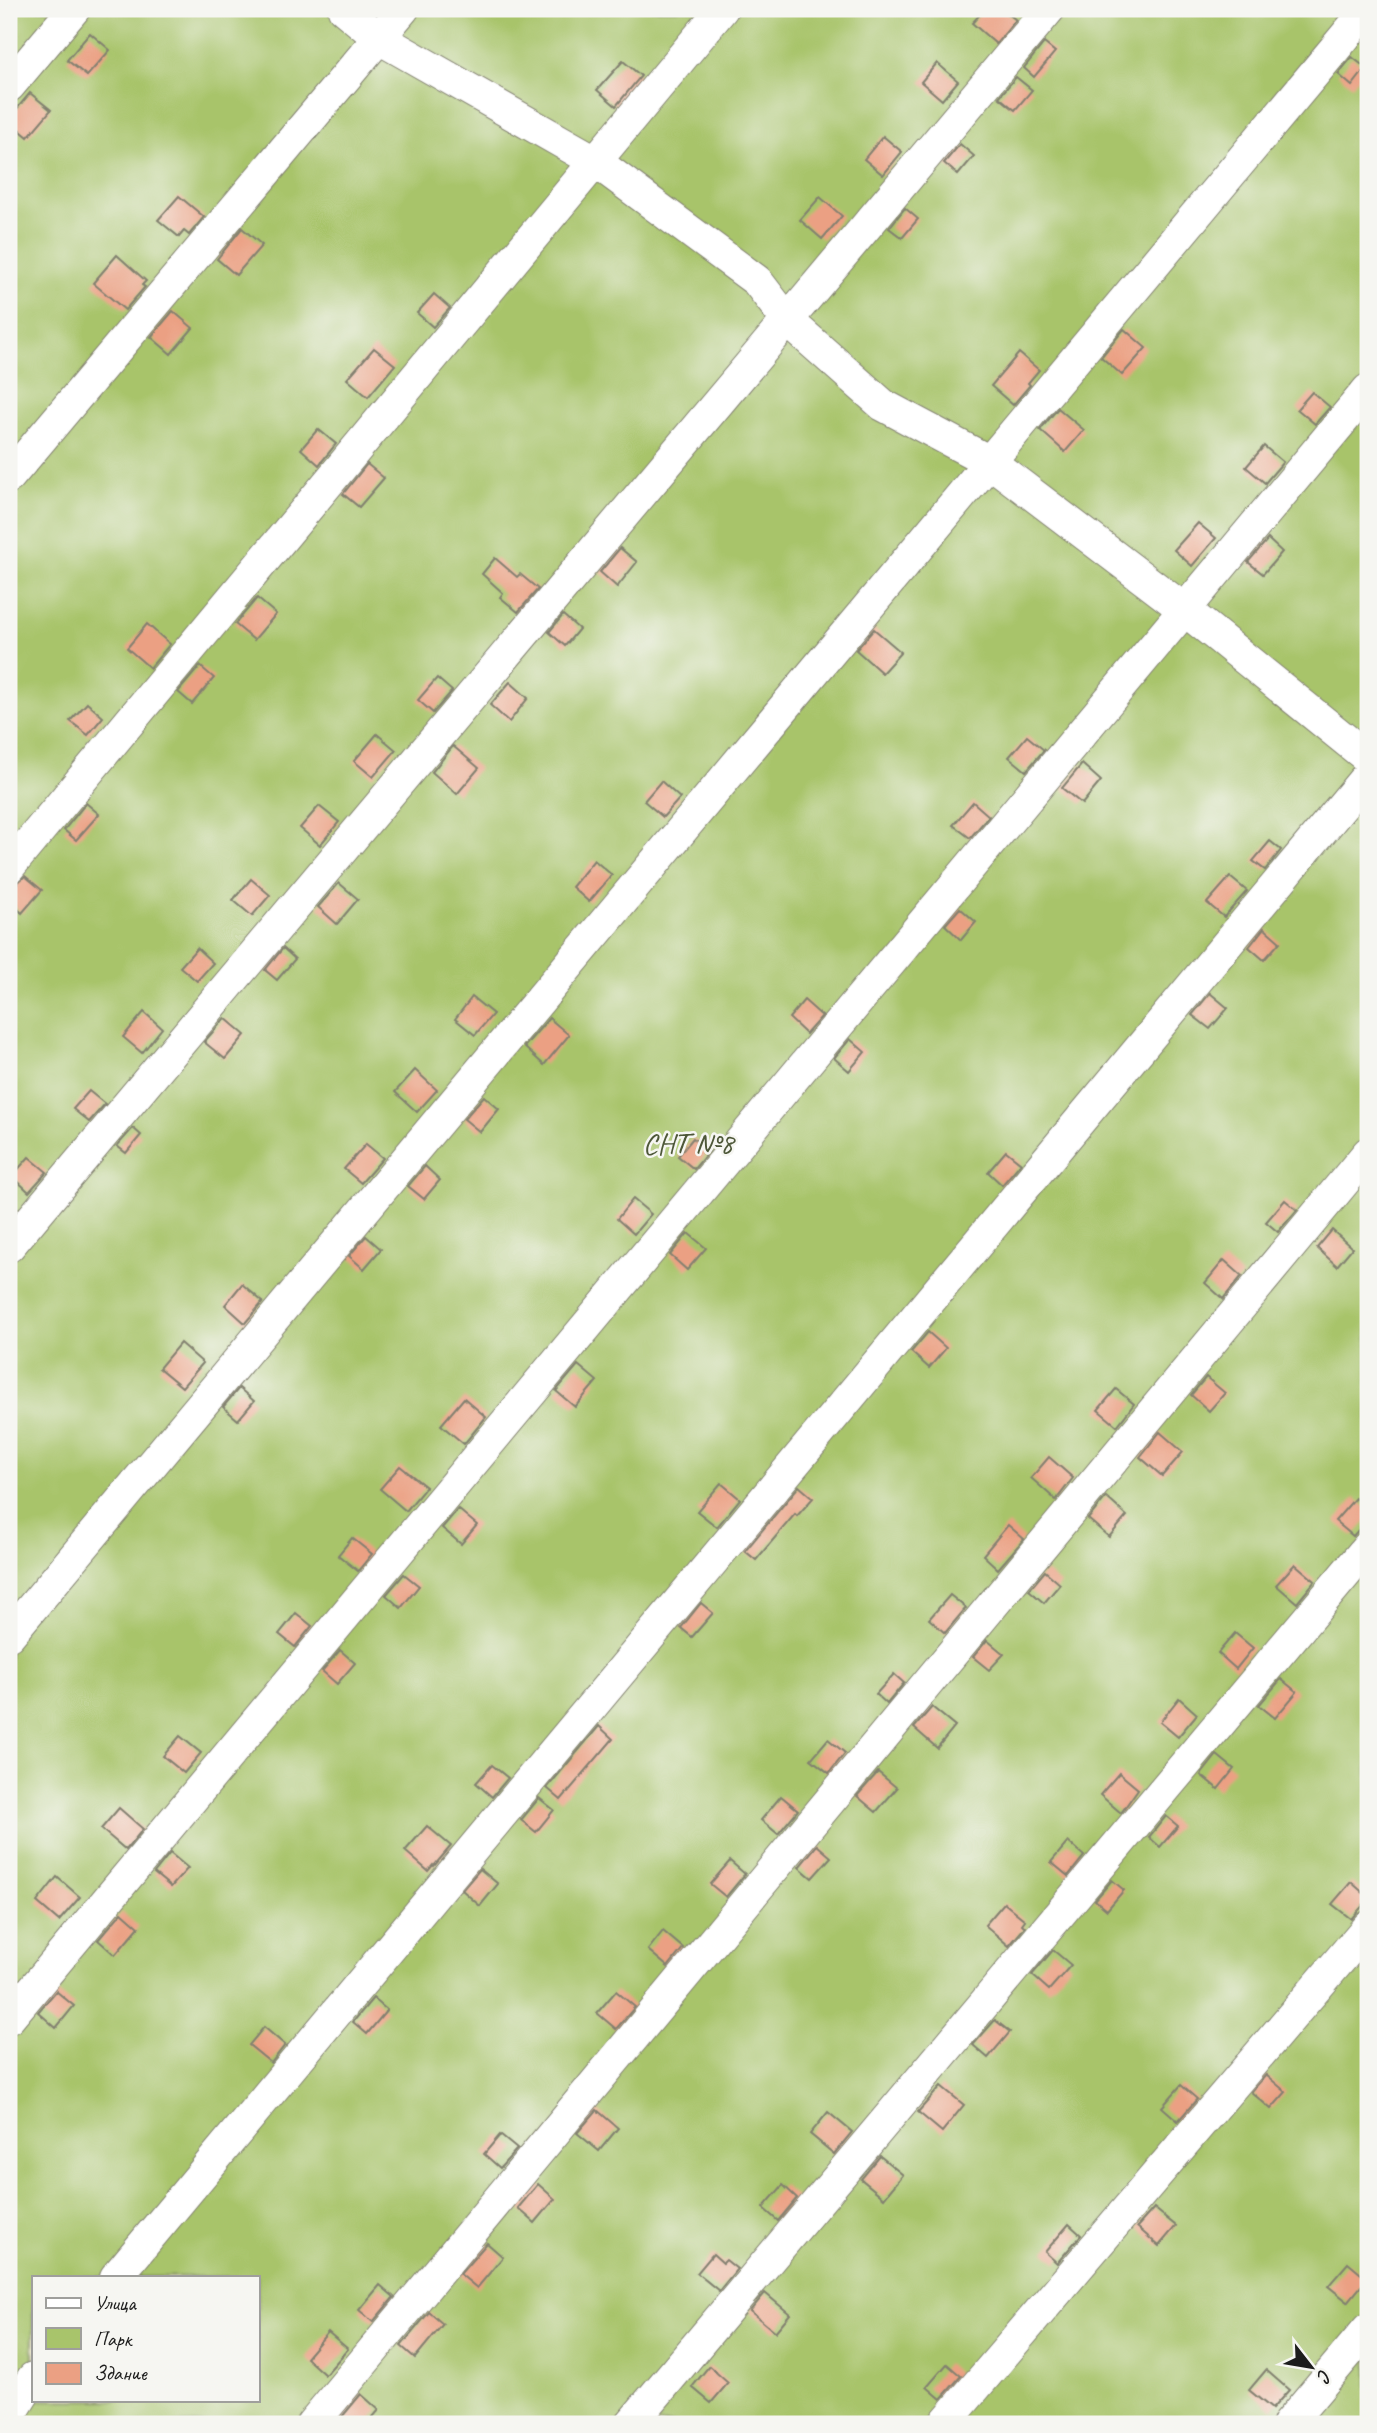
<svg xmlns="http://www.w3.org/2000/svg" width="1377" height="2433" viewBox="0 0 1377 2433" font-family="Caveat,sans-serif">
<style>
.green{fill:#a8c46b;stroke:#627044;stroke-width:2;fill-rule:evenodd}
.building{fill:#eba083}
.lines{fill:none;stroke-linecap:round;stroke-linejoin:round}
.street-casing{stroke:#828070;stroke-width:34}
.street{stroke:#fff;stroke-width:32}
.labels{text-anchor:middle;stroke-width:5;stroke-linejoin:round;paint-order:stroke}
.park-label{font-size:30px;fill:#4d5738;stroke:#f6f6f2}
</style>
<rect width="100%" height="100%" fill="#f6f6f2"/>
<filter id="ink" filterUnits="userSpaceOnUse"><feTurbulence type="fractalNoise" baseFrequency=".0143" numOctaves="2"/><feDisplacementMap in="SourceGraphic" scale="14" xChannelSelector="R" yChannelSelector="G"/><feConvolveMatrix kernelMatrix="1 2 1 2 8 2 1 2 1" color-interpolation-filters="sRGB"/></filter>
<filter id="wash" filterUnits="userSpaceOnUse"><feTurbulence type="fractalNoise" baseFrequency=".00686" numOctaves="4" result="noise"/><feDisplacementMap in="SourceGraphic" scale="28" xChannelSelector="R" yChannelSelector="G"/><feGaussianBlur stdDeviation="1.57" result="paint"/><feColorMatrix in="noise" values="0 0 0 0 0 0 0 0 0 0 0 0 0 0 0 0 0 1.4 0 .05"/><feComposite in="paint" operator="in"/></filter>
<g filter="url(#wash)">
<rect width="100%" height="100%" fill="#e9e4c5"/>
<!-- green -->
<path class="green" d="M9,9H1368V2424H9ZM33,2277H257V2400H33Z"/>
<g id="blocks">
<!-- building -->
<g class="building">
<polygon points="985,9 1002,9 1016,20 996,44 972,23"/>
<polygon points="90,33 110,50 87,76 67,60"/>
<polygon points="1044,43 1055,52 1034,77 1024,68"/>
<polygon points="1352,57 1366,68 1352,86 1338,74"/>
<polygon points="623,61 641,76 616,106 597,90"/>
<polygon points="937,63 958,81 942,100 921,82"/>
<polygon points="1016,77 1032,90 1015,110 999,97"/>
<polygon points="30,93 51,110 28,137 9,121 9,118"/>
<polygon points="883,136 902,152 883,175 864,159"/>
<polygon points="960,144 974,156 958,175 944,163"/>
<polygon points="179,196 204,217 189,235 184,231 179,237 158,220"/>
<polygon points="820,197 842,216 822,239 800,220"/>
<polygon points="905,208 918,219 902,238 889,228"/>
<polygon points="242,228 262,245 236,275 217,259"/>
<polygon points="117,255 146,281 142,285 145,287 125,310 93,283"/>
<polygon points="434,294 450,308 433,327 417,313"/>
<polygon points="173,311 193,328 171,354 151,337"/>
<polygon points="1124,329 1146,348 1122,375 1101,357"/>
<polygon points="374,348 395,365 368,397 347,379"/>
<polygon points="1019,353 1039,370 1028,383 1030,385 1013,405 991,386"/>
<polygon points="1312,392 1330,407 1315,424 1297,409"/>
<polygon points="1058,408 1084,430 1065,452 1040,430"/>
<polygon points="318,429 336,444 319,465 301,449"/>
<polygon points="1264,446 1283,462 1265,483 1246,467"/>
<polygon points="367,464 384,478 359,507 343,494"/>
<polygon points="1198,523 1216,538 1192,566 1174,550"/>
<polygon points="1268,539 1282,552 1263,574 1248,562"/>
<polygon points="620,548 637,562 617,587 600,572"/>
<polygon points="495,558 517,577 520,574 538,589 518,612 500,597 503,593 482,574"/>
<polygon points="257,598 276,614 254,640 235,624"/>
<polygon points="563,615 579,629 565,646 549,632"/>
<polygon points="147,624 170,644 150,668 127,648"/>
<polygon points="874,629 901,652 882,673 856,650"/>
<polygon points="200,666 214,678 192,704 178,692"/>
<polygon points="437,678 452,691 433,713 418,700"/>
<polygon points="510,682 528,698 509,722 490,705"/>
<polygon points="87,703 103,717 88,735 70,721"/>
<polygon points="377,734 396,750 373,777 354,761"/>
<polygon points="1027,736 1044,750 1026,771 1009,757"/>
<polygon points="453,746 479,768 457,794 432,772"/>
<polygon points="1082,764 1101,781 1082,804 1062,788"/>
<polygon points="661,781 680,798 663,817 644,801"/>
<polygon points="973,802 989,816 970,838 953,825"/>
<polygon points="86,803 99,814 76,840 64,830"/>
<polygon points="319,806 339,822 320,845 300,828"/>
<polygon points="1270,841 1281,850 1265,870 1253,861"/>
<polygon points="594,860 612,875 589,902 572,887"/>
<polygon points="25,876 42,890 22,913 9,901 9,885 16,884"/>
<polygon points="1230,877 1247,891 1224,917 1207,903"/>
<polygon points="251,879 270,895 252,916 233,900"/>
<polygon points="339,883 358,899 337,924 318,907"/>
<polygon points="960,908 976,922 961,940 945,925"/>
<polygon points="1264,928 1280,942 1264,960 1249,947"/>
<polygon points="197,948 213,963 197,981 180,967"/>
<polygon points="283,948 295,959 277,980 265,970"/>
<polygon points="1210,993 1228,1008 1210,1029 1192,1015"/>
<polygon points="472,997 493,1014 475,1035 455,1019"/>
<polygon points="804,1000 822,1016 806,1034 789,1018"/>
<polygon points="144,1012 162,1028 142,1053 123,1037"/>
<polygon points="225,1018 245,1035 225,1059 204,1042"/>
<polygon points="549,1018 569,1035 544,1065 524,1047"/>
<polygon points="850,1039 865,1052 849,1071 834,1058"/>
<polygon points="415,1070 437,1090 417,1112 395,1092"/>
<polygon points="89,1091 105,1104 89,1122 73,1109"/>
<polygon points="484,1096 499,1109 480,1132 464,1119"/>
<polygon points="133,1128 141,1135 126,1153 117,1146"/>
<polygon points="693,1138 709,1151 694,1169 678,1156"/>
<polygon points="366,1144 383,1158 361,1183 344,1169"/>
<polygon points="1006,1151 1021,1163 1002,1185 988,1172"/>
<polygon points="29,1157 47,1172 29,1192 12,1176"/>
<polygon points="425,1166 440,1180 424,1199 408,1186"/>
<polygon points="633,1199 651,1214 634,1234 617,1219"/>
<polygon points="1285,1200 1297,1210 1278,1232 1266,1222"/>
<polygon points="1332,1230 1352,1248 1337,1266 1317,1248"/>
<polygon points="688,1233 706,1248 687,1270 670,1255"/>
<polygon points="366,1236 381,1249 364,1269 349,1256"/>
<polygon points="1224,1260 1242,1276 1223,1299 1205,1283"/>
<polygon points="242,1284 263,1302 245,1323 225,1305"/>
<polygon points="928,1332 946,1348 929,1368 911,1352"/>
<polygon points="180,1343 203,1363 182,1387 159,1368"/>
<polygon points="578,1365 597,1381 575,1407 556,1391"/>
<polygon points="1206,1377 1225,1393 1209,1411 1191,1395"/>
<polygon points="239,1388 254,1401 238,1420 223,1407"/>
<polygon points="1116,1389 1134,1404 1117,1426 1098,1410"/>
<polygon points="464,1398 486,1417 464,1444 441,1425"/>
<polygon points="1160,1432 1183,1452 1162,1476 1140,1457"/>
<polygon points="1049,1457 1073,1478 1056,1500 1031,1478"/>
<polygon points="400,1466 426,1487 406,1511 380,1489"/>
<polygon points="721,1483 740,1499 717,1527 697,1511"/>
<polygon points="799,1486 813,1498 797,1516 795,1514 756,1560 745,1551"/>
<polygon points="1106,1497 1127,1516 1109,1537 1088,1519"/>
<polygon points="1355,1498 1368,1509 1368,1519 1353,1536 1335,1521"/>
<polygon points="458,1509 477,1525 461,1544 442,1528"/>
<polygon points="1008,1525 1024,1539 998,1569 983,1555"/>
<polygon points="352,1538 372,1554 358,1571 338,1555"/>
<polygon points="1295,1564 1315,1581 1297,1603 1276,1585"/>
<polygon points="1045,1571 1060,1584 1044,1603 1029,1590"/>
<polygon points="404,1574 419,1586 401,1608 386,1595"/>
<polygon points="950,1595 966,1608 945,1633 929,1619"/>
<polygon points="701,1603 713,1613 692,1637 681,1628"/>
<polygon points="296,1613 312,1626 295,1647 279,1634"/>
<polygon points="1235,1633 1253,1648 1236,1669 1218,1653"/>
<polygon points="987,1640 1004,1654 989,1670 973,1657"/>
<polygon points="340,1650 355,1663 337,1684 322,1671"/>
<polygon points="894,1674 904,1683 887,1704 876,1694"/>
<polygon points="1281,1679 1297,1692 1275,1718 1259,1705"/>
<polygon points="1179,1698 1197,1714 1178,1737 1160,1722"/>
<polygon points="932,1707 955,1726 937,1748 914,1728"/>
<polygon points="599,1726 613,1739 561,1800 547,1788"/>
<polygon points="180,1736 201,1753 184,1773 163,1756"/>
<polygon points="828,1739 845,1753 829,1773 811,1759"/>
<polygon points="1217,1755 1234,1769 1218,1789 1201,1775"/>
<polygon points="492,1765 508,1778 492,1797 476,1783"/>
<polygon points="878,1772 897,1788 876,1812 857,1796"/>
<polygon points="1119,1773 1138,1789 1121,1813 1100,1795"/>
<polygon points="781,1796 798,1810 778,1834 761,1820"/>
<polygon points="539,1798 554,1810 536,1832 521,1820"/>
<polygon points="119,1808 143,1829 126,1850 101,1829"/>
<polygon points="1166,1816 1178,1826 1160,1847 1149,1837"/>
<polygon points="427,1826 451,1846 434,1866 433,1865 428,1871 405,1851"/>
<polygon points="1068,1842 1084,1856 1068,1876 1051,1862"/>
<polygon points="817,1845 831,1857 812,1878 799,1867"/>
<polygon points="170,1853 188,1868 171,1887 154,1873"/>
<polygon points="730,1861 745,1874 726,1897 710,1884"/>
<polygon points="480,1869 498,1884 480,1906 462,1890"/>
<polygon points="57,1877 80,1897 59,1921 37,1902"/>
<polygon points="1112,1880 1124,1890 1107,1910 1095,1900"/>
<polygon points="1351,1882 1368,1897 1368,1900 1351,1919 1332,1904"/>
<polygon points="1004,1903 1025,1920 1022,1924 1025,1927 1009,1946 985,1925"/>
<polygon points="122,1912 139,1927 115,1955 98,1940"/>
<polygon points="663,1931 683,1948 668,1967 648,1950"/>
<polygon points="1053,1950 1071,1965 1049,1990 1032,1975"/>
<polygon points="56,1991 74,2006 56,2028 38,2012"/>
<polygon points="616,1991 635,2007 616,2029 597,2013"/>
<polygon points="373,1998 387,2010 367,2034 353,2022"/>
<polygon points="995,2020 1010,2032 988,2058 973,2045"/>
<polygon points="264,2027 285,2045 271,2063 249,2045"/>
<polygon points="1266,2075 1286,2092 1271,2109 1251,2092"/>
<polygon points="1181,2085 1197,2099 1178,2121 1162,2107"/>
<polygon points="941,2086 964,2105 942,2132 918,2112"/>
<polygon points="597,2110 618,2128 599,2151 577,2133"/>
<polygon points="828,2112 852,2132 834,2154 810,2134"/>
<polygon points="500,2135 517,2149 500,2168 484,2154"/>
<polygon points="880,2156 903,2175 884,2198 861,2179"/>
<polygon points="538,2184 555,2199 535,2223 518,2208"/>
<polygon points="783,2185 797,2198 778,2221 763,2208"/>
<polygon points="1154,2208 1176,2226 1159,2246 1137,2227"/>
<polygon points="1069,2224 1081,2235 1057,2263 1045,2252"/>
<polygon points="487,2243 503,2257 477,2288 460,2274"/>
<polygon points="713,2254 723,2263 726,2260 737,2269 719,2291 697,2273"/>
<polygon points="1348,2263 1367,2279 1348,2302 1328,2286"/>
<polygon points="380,2285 394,2297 373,2322 359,2310"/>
<polygon points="765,2293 790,2314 775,2332 750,2311"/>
<polygon points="429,2312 443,2324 415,2358 401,2346"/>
<polygon points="328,2332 348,2349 325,2375 306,2358"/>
<polygon points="947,2364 961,2376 941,2399 927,2387"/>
<polygon points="709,2366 728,2383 711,2403 692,2387"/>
<polygon points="1266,2370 1289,2390 1272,2409 1249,2390"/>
<polygon points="361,2394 379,2410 367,2424 336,2424"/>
</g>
</g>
</g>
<g filter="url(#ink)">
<use href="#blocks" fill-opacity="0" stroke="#828070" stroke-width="2"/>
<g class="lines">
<defs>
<g id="street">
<polyline points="344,9 379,38 595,161 757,281 787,320 883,405 990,462 1185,610 1368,758"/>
<polyline points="9,86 74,9"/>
<polyline points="9,477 403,9"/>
<polyline points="9,867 722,9"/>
<polyline points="9,1246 1049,9"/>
<polyline points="9,1635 1368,9"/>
<polyline points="9,2018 1368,390"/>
<polyline points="116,2277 1368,775"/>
<polyline points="9,2417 33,2378"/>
<polyline points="312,2424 1368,1153"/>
<polyline points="631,2424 1368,1547"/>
<polyline points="944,2424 1368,1927"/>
<polyline points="1288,2424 1368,2329"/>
</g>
</defs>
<!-- street casing -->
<use href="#street" class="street-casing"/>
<!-- street -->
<use href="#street" class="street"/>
</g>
</g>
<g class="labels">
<!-- park labels -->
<g class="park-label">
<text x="688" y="1153">СНТ №8</text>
</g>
</g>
<!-- margin -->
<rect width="1377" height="2433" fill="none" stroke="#f6f6f2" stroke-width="35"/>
<!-- legend -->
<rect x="32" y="2276" width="228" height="126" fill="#f6f6f2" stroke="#9f9f9c" stroke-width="2"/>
<rect x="46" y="2298" width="35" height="10" fill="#ffffff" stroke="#9f9f9c" stroke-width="2"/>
<text x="94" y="2310" font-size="21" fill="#1c1c1c">Улица</text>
<rect x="46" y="2328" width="35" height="21" fill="#a8c46b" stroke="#9f9f9c" stroke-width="2"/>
<text x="94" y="2346" font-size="21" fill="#1c1c1c">Парк</text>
<rect x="46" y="2363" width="35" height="21" fill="#eba083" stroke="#9f9f9c" stroke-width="2"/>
<text x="94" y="2380" font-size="21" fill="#1c1c1c">Здание</text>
<!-- north arrow -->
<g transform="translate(1311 2367) rotate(121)" stroke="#f6f6f2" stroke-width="5" paint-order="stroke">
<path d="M0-5L12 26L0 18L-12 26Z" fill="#1c1c1c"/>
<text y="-10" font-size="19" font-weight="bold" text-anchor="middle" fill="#1c1c1c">С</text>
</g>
</svg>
